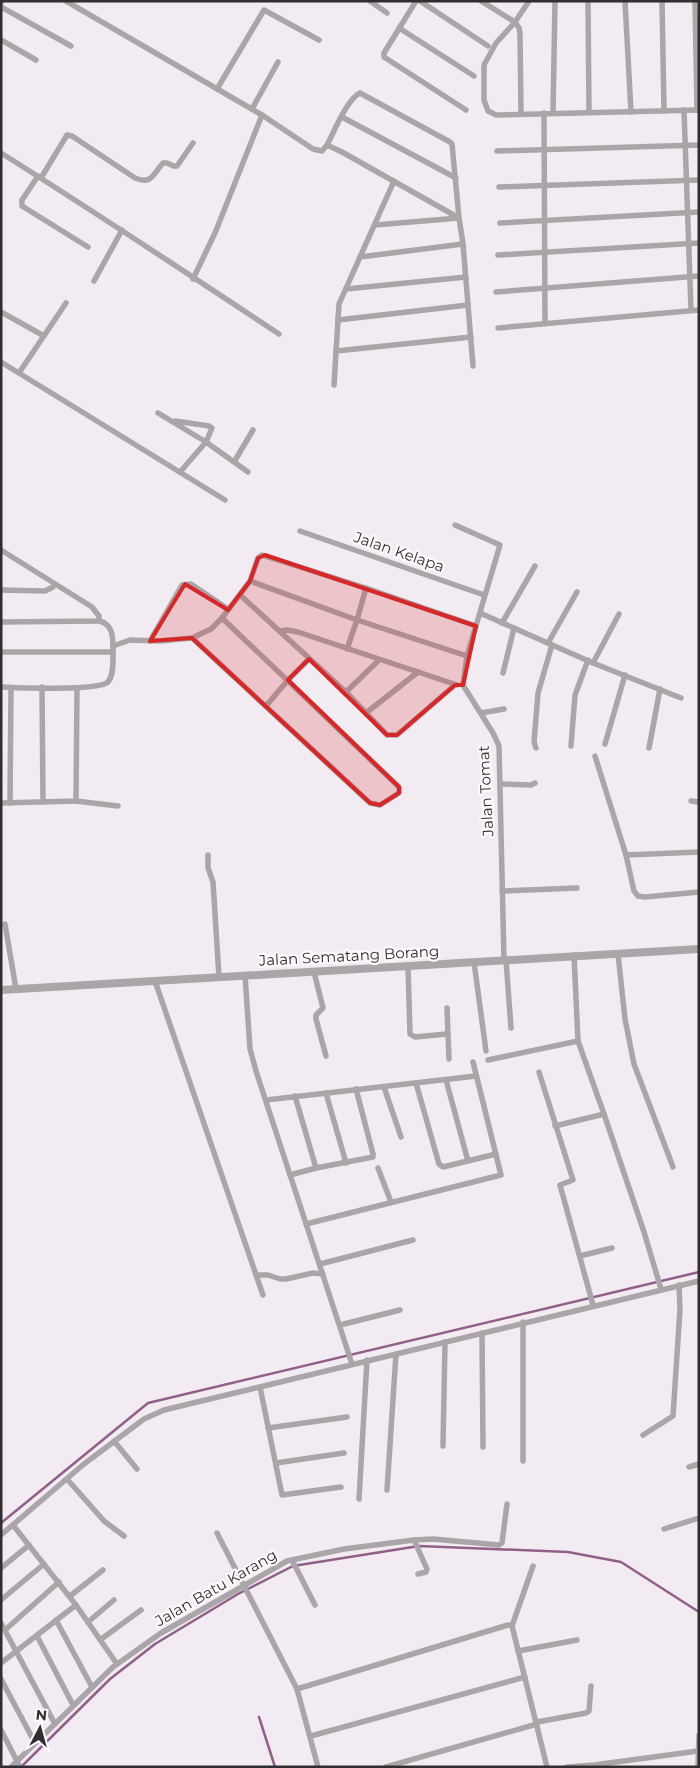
<svg xmlns="http://www.w3.org/2000/svg" width="700" height="1768" viewBox="0 0 700 1768" font-family="Montserrat,sans-serif">
<style>
.lines{fill:none;stroke-linecap:round;stroke-linejoin:round}
.stream{stroke:#90608a;stroke-width:2.5}
.minor{stroke:#a9a5a8;stroke-width:5.5}
.tertiary{stroke:#a9a5a8;stroke-width:8}
.marked{fill:#d62828;fill-opacity:0.2;stroke:#d62828;stroke-width:4;stroke-linejoin:round}
.labels{text-anchor:middle;stroke-width:4.5;stroke-linejoin:round;paint-order:stroke}
.street-label{font-size:15px;fill:#312e31;stroke:#fef9fd}
</style>
<rect width="100%" height="100%" fill="#f3ebf2"/>
<g class="lines">
<!-- stream -->
<g class="stream">
<polyline points="1,1523 148,1403 699,1272"/>
<polyline points="259,1717 275,1767"/>
<polyline points="21,1767 110,1679 155,1644 238,1594 293,1566 419,1546 568,1552 621,1562 699,1612"/>
</g>
<!-- minor -->
<g class="minor">
<polyline points="66,1 262,115 215,233 193,279"/>
<polyline points="370,1 387,13"/>
<polyline points="416,1 384,53 384,57 466,110"/>
<polyline points="420,1 488,46"/>
<polyline points="481,1 515,22 496,43 484,65 484,100 488,111 496,115 699,110"/>
<polyline points="588,1 589,112"/>
<polyline points="625,1 631,112"/>
<polyline points="662,1 664,111"/>
<polyline points="695,1 697,110"/>
<polyline points="1,3 2,1"/>
<polyline points="1,7 71,46"/>
<polyline points="399,28 474,76"/>
<polyline points="1,40 36,60"/>
<polyline points="217,89 264,10 319,40"/>
<polyline points="252,109 278,62"/>
<polyline points="684,110 691,310"/>
<polyline points="544,113 545,323"/>
<polyline points="553,113 555,1"/>
<polyline points="521,114 520,34 519,28 515,22 529,1"/>
<polyline points="262,115 313,149 322,151 327,145 342,152 459,218 463,244 473,366"/>
<polyline points="342,117 456,178"/>
<path d="M327,145C334,132 347,99 360,93L450,142L452,144L459,218L375,225"/>
<polyline points="497,151 699,145"/>
<path d="M1,153C95,212 187,273 279,334"/>
<polyline points="38,176 22,200 22,206 88,247"/>
<path d="M41,178L67,135L72,136L135,178C152,185 153,174 163,163C169,161 172,168 177,166L193,143"/>
<polyline points="499,187 699,180"/>
<polyline points="500,223 699,212"/>
<polyline points="498,255 699,243"/>
<polyline points="360,257 463,244"/>
<polyline points="94,281 122,230"/>
<polyline points="346,289 466,277"/>
<polyline points="496,292 699,276"/>
<polyline points="1,312 44,336"/>
<polyline points="338,320 468,305"/>
<polyline points="498,328 699,310"/>
<polyline points="336,351 471,337"/>
<polyline points="1,362 225,500"/>
<polyline points="19,373 66,303"/>
<polyline points="334,385 339,304 394,181"/>
<polyline points="158,413 206,442 248,472"/>
<polyline points="175,421 209,426 212,428 206,442 180,472"/>
<polyline points="234,462 253,430"/>
<polyline points="455,525 500,545 467,656 463,685 493,733 499,746 504,960"/>
<polyline points="300,531 484,595"/>
<polyline points="1,550 92,607 99,616 99,621 1,622"/>
<polyline points="250,581 357,620 467,656"/>
<polyline points="1,590 45,591 53,587 54,584"/>
<polyline points="240,595 346,692 387,735 397,735 455,685"/>
<polyline points="480,613 593,663 681,698"/>
<polyline points="502,623 535,566"/>
<polyline points="280,631 287,630 298,632 457,685"/>
<polyline points="192,638 370,803 380,805 399,793 399,787 222,618"/>
<polyline points="150,641 182,585 191,584 228,609"/>
<polyline points="548,643 577,592"/>
<polyline points="113,646 130,640 160,641 192,638 211,629 222,618 250,581 258,558 262,555 366,588 476,626"/>
<polyline points="347,649 357,620 366,588"/>
<path d="M1,652H113C113,639 114,624 99,621"/>
<polyline points="593,663 619,614"/>
<polyline points="503,673 514,628"/>
<path d="M1,687C18,688 99,691 108,682C114,675 113,661 113,652"/>
<polyline points="42,687 43,802"/>
<polyline points="346,692 379,660"/>
<polyline points="266,706 288,680 309,659"/>
<polyline points="366,713 418,672"/>
<polyline points="481,713 504,709"/>
<polyline points="605,744 625,675"/>
<polyline points="571,746 575,695 588,660"/>
<polyline points="536,748 534,742 538,693 552,645"/>
<polyline points="649,748 660,689"/>
<polyline points="595,756 626,855 634,891 638,896 645,897 699,892"/>
<polyline points="501,784 531,785 535,783"/>
<polyline points="76,801 118,806"/>
<polyline points="691,801 699,802"/>
<polyline points="1,803 76,801 77,688"/>
<polyline points="10,803 11,688"/>
<polyline points="208,855 208,868 213,882 219,977"/>
<polyline points="626,855 699,852"/>
<polyline points="502,891 577,888"/>
<polyline points="5,924 16,989"/>
<polyline points="618,954 625,1019 634,1064 673,1167"/>
<polyline points="506,960 511,1028"/>
<polyline points="474,962 486,1051"/>
<polyline points="408,966 410,1034 415,1037 447,1034"/>
<polyline points="314,972 323,1008 316,1015 316,1019 326,1056"/>
<polyline points="245,975 250,1049 256,1071 352,1364"/>
<polyline points="155,981 263,1295"/>
<polyline points="447,1008 449,1059"/>
<polyline points="488,1060 578,1041"/>
<polyline points="539,1072 573,1180 560,1185 593,1305"/>
<polyline points="446,1080 468,1161"/>
<polyline points="416,1083 439,1164 443,1167 496,1154"/>
<polyline points="384,1087 401,1137"/>
<polyline points="326,1093 346,1163"/>
<polyline points="295,1096 316,1168"/>
<polyline points="266,1100 476,1076"/>
<polyline points="604,1114 644,1232 661,1289"/>
<polyline points="555,1126 604,1114 578,1041 574,955"/>
<polyline points="378,1168 391,1202"/>
<polyline points="290,1175 316,1168 373,1157 373,1154 356,1089"/>
<polyline points="306,1224 501,1175 473,1062"/>
<polyline points="580,1256 612,1248"/>
<polyline points="320,1264 413,1240"/>
<polyline points="256,1275 268,1275 280,1279 286,1279 313,1273 323,1274"/>
<polyline points="340,1325 400,1310"/>
<polyline points="482,1333 483,1447"/>
<polyline points="260,1387 282,1495 341,1487"/>
<polyline points="268,1428 347,1417"/>
<polyline points="643,1435 673,1416 680,1309 679,1285"/>
<polyline points="114,1441 137,1469"/>
<polyline points="443,1446 445,1342"/>
<polyline points="523,1461 523,1322"/>
<polyline points="276,1463 344,1453"/>
<polyline points="689,1467 699,1464"/>
<polyline points="67,1479 104,1521 124,1536"/>
<polyline points="387,1490 396,1354"/>
<polyline points="359,1499 367,1360"/>
<polyline points="13,1525 76,1605 117,1664"/>
<polyline points="664,1529 699,1518"/>
<polyline points="217,1533 297,1689 508,1625 512,1626 547,1767"/>
<polyline points="1,1535 84,1464 144,1419 164,1410 699,1281"/>
<polyline points="414,1540 427,1569 426,1572 418,1574"/>
<polyline points="292,1560 315,1605"/>
<polyline points="1,1568 29,1545"/>
<polyline points="70,1596 103,1570"/>
<polyline points="1,1600 44,1564"/>
<polyline points="56,1620 92,1687"/>
<polyline points="88,1622 114,1600"/>
<polyline points="1,1623 55,1724"/>
<polyline points="512,1626 533,1566"/>
<polyline points="5,1630 59,1582"/>
<polyline points="37,1636 73,1705"/>
<polyline points="100,1640 141,1610"/>
<polyline points="518,1651 577,1640"/>
<polyline points="1,1663 76,1605"/>
<polyline points="1,1679 35,1743"/>
<polyline points="297,1689 318,1767"/>
<polyline points="537,1722 586,1713 589,1711 591,1686"/>
<polyline points="1,1730 20,1767"/>
<polyline points="311,1736 525,1677"/>
<polyline points="11,1767 113,1667 161,1633 287,1561 344,1549 414,1540 433,1539 499,1545 502,1543 507,1504"/>
<polyline points="386,1767 537,1724"/>
<polyline points="567,1767 594,1765 698,1751"/>
<polyline points="698,1767 699,1735"/>
</g>
<!-- tertiary -->
<polyline class="tertiary" points="1,990 699,949"/>
</g>
<!-- marked area -->
<path class="marked" d="M265,555L476,626L463,685H455L397,735H387L309,659L288,680L399,787V793L380,805L370,803L192,638L150,641L185,584L228,610L250,581L258,558Z"/>
<g class="labels">
<!-- street labels -->
<g class="street-label">
<text transform="translate(399 552) rotate(19)" y="5">Jalan Kelapa</text>
<text transform="translate(486 791) rotate(-93)" y="5">Jalan Tomat</text>
<text transform="translate(349 956) rotate(-3)" y="5">Jalan Sematang Borang</text>
<text transform="translate(216 1588) rotate(-30)" y="5">Jalan Batu Karang</text>
</g>
</g>
<!-- border -->
<rect width="700" height="1768" fill="none" stroke="#312e31" stroke-width="5"/>
<!-- north arrow -->
<g transform="translate(40 1728) rotate(6)" stroke="#fef9fd" stroke-width="4" paint-order="stroke">
<path d="M0-4L9 19L0 12L-9 19Z" fill="#312e31"/>
<text y="-8" font-size="14" font-weight="bold" text-anchor="middle" fill="#312e31">N</text>
</g>
</svg>
